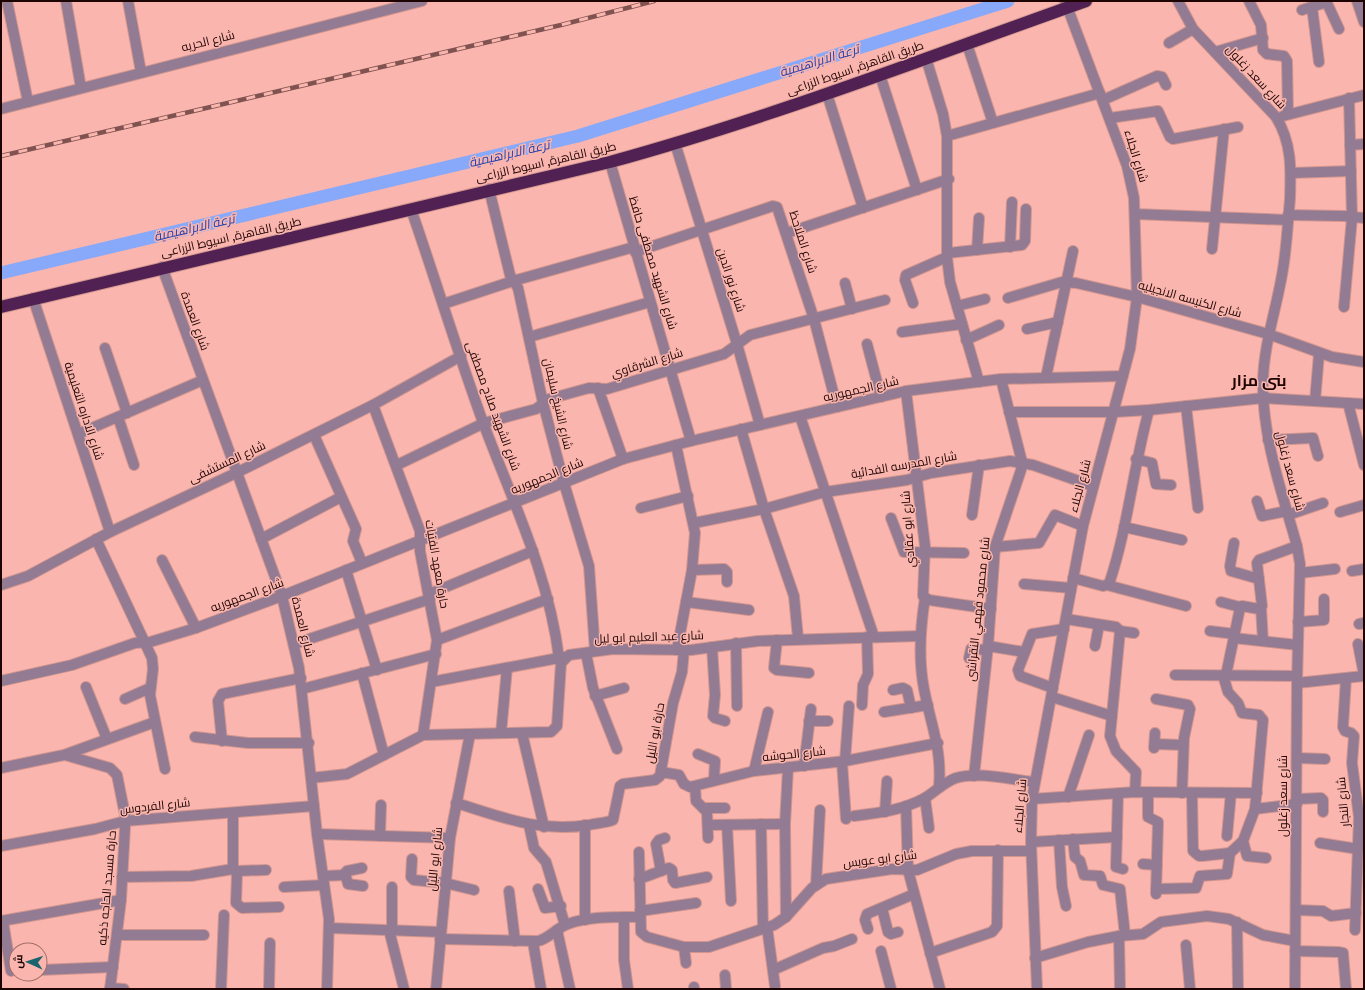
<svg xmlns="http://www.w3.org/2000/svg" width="1365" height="990" viewBox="0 0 1365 990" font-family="Merriweather,Cairo,serif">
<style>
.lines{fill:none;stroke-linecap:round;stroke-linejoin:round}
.canal{stroke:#88a9f9;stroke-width:13}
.minor-casing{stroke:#d2968f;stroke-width:12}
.highway-casing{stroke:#d2968f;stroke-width:14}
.minor{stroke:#937b93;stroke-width:10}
.highway{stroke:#512153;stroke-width:12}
.rail-casing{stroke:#815350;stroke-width:4.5}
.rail{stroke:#fab6ae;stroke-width:3;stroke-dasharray:9;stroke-linecap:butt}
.labels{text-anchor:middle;stroke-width:3;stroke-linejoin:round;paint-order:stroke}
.street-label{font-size:12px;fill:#1e0303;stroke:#fab6ae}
.water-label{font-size:13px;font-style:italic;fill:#2240b1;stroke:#fab6ae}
.district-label{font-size:16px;font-weight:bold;fill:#1e0303;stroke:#fab6ae}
</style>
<rect width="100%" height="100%" fill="#fab6ae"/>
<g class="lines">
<!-- canal -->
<polyline class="canal" points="1,273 578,136 1008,1"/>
<defs>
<g id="minor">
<polyline points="7,1 28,102"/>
<polyline points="66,1 81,88"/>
<polyline points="128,1 141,72"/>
<path d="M1178,1L1193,29L1276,117C1292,143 1291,169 1290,199C1288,220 1287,241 1284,262C1279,302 1264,340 1263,381C1262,438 1282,492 1297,546L1300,564L1297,683L1295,989"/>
<polyline points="1249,1 1261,25 1263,50 1267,54 1284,56 1287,61 1288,114"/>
<polyline points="1326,1 1339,29"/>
<polyline points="1357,1 1364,22"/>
<polyline points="1312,7 1319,62"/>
<polyline points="1302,10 1327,2"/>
<polyline points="1169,43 1193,29"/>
<polyline points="967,44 993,123"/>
<polyline points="1215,52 1263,38"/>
<polyline points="926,58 943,114 947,136 947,257 950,282 979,382"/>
<polyline points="880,75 917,190"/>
<polyline points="827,94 863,208"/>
<polyline points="1103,100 1157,76 1162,77 1166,85"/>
<polyline points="1,109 422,1"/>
<polyline points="1283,116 1364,95"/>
<polyline points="1110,118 1158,111 1170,137 1173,139 1238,127"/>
<polyline points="947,136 1100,93"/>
<polyline points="675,143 737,344 760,425"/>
<polyline points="1350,145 1364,144"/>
<polyline points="610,162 691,441"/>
<polyline points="1291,173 1351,171"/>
<polyline points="489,189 510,275 518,288 543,403 564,483 589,566 595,651"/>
<path d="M411,209C436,281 458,354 484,425C513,502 549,576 559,658"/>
<polyline points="1135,214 1288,220"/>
<polyline points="1288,215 1344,216 1364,218"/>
<polyline points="787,233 949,179"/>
<polyline points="1010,247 1012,202"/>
<polyline points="1212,249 1224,129"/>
<polyline points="977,250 979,218"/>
<polyline points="635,252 773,206 777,207 814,319 837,407"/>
<polyline points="948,253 1022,245 1025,241 1026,209"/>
<polyline points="162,267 282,596 299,668 317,834 329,919 327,989"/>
<polyline points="845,283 852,309"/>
<polyline points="33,298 110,532"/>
<polyline points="1008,298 1062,282 1076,283 1137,297 1268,334 1332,357 1364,362"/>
<polyline points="913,303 905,280 906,275 947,257"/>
<polyline points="443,304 513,281 634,247"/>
<polyline points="957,306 985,299"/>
<polyline points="1344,307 1352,218 1349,98"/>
<polyline points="1027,329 1058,322"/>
<polyline points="902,332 962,324"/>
<polyline points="529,337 650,302"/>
<polyline points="966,340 999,325"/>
<polyline points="867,344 881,397"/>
<polyline points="105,348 127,413"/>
<polyline points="1046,377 1073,251"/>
<polyline points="598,388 623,459"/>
<polyline points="906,391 925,546 923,596 929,600 991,609"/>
<polyline points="1315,401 1319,354"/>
<polyline points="1348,403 1364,465"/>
<polyline points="373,405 420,531 420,551 437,640 423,735"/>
<polyline points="1186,406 1198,508"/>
<polyline points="1009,412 1114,412 1149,410 1263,398 1364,404"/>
<polyline points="800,416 874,637"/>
<polyline points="118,417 134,465"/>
<polyline points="741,429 764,509 794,596 798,638"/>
<polyline points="78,434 203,380"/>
<polyline points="314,435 356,529 353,541 362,563"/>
<polyline points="1268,440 1313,438 1318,456"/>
<polyline points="676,445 695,533 692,570 677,650"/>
<polyline points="1136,459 1152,463 1156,484 1171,485"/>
<polyline points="397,465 484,423 536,409 549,399 589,388 607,389 724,354 750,335 885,300"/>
<polyline points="1257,501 1262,516 1287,511"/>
<polyline points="641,508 688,496"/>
<polyline points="1340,512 1364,505"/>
<polyline points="972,515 979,465"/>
<polyline points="1288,515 1323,503"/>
<polyline points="891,518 904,552 964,553"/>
<polyline points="694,523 764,509 825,492 907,480 931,473 1010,461 1033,465 1093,486"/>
<polyline points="1124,527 1182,540"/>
<polyline points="96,539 152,658 153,669 150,695 165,769"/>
<polyline points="261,539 341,497"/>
<polyline points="1234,543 1230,566 1231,571 1259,579"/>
<polyline points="995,547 1039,543 1055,515 1083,526"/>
<polyline points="162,560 196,628"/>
<polyline points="346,570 377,670"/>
<polyline points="692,570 724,569 727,572 727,582"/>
<polyline points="1352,571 1364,569"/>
<polyline points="1300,573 1335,569"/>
<path d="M1073,578L1103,586L1109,584C1128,528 1133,468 1149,410"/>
<polyline points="1024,584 1071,588"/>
<polyline points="1,585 28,576 110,532 236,473 373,405 461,356"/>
<polyline points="1107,585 1186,606"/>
<polyline points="429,594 533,551"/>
<path d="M925,598C920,629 918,658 924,689C931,726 942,748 939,787"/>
<polyline points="686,602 749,610"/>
<polyline points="1221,602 1240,607"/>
<polyline points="1261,607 1263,641"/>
<polyline points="1066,619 1116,627 1120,631 1110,736 1116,751 1136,772 1135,792"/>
<polyline points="1298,622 1324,620 1324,599"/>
<polyline points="1359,624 1364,623"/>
<polyline points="1120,631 1134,633"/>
<polyline points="1210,631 1235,634"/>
<polyline points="1234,638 1298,645"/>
<polyline points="437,640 548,599"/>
<polyline points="777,640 774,668 777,670 809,673"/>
<polyline points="736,643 737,706"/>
<polyline points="294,644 430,599"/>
<polyline points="1358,644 1364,675"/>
<polyline points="988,646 1024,652"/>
<polyline points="1095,646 1099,625"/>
<polyline points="712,647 715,695 713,716 715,718 725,721"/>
<polyline points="586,653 593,688 617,749"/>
<polyline points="969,658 971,649 988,650"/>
<polyline points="362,673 384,755"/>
<polyline points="1175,675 1297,676"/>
<polyline points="1226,675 1240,608 1242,606 1259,609 1262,606 1257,563 1259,560 1297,546"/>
<polyline points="1346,678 1343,727 1345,731 1351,733 1354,736 1352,763 1359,817 1355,930"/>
<polyline points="1,681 72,665 135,643 150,642 196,628 282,596 623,459 691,441 906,391 1001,379 1123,376"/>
<polyline points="431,682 564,657"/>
<polyline points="1297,683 1364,676"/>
<polyline points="86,687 107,739"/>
<polyline points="1053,688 1020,676 1018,670 1032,634 1064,629"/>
<polyline points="302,689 436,654"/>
<polyline points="893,690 903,688 907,690 911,708"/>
<polyline points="595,696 624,688"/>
<polyline points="1052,697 1112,716"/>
<polyline points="125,699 150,688"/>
<polyline points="1156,699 1188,705 1190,709 1184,738 1182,793"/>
<polyline points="862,705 863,685 868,674 867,637"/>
<polyline points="884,712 928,705"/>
<polyline points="809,721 828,721"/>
<polyline points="501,733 507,668"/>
<polyline points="522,733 544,827"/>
<polyline points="195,737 248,743 309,743"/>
<polyline points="222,741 218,701 222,694 301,678"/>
<polyline points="1155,744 1183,745"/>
<polyline points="1154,748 1155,733"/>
<polyline points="698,754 715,761 714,780"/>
<polyline points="65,755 110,768 117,775 125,815 125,827 121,900 110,989"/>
<polyline points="1297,758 1325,759"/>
<polyline points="845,761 849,706"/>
<polyline points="842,762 846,819"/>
<polyline points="804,766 811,709"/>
<polyline points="1,768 64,755 155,722"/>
<polyline points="754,771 768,712"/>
<polyline points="661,772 679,775 684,784 690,787 754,771 845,761 938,743"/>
<polyline points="974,776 988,646 995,547 1021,470 1022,462 1001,379"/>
<polyline points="311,778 347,774 423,735 551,732 557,726 561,663 569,655 613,649 691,650 758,641 920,636"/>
<polyline points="695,786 696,801 707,812 708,838"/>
<polyline points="1148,793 1148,817 1158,822 1156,894"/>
<polyline points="1192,793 1193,851 1199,856 1202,856 1230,853"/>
<polyline points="1118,794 1116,867 1123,869"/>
<polyline points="1068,797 1089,735"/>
<polyline points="925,798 929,828"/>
<polyline points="1032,799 1135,792 1257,793"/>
<polyline points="1297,799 1321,798 1323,800 1323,812"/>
<path d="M456,803C502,817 539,833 589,825C597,823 606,823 613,820L620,786L623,784L655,780L660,776L673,703L682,672L684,650"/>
<polyline points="906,806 908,870 940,989"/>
<polyline points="704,808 725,808"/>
<polyline points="1255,809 1297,804"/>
<polyline points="885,812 887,781"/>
<path d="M854,816C879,813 903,810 925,798C935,792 944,782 956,778C977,771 1012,780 1035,782"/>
<polyline points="761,824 763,929"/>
<polyline points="529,825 534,848 546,862 565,925"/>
<polyline points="708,825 785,824"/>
<polyline points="727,825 731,901"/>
<polyline points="317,834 450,838"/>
<polyline points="380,836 381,805"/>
<polyline points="1227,836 1231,793"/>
<polyline points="1073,839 1075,857 1080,861 1084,875 1100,876 1103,885 1120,889 1125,935"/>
<polyline points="1059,840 1062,887 1066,906"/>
<polyline points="1243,841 1247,856 1266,858"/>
<polyline points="1031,842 1117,837"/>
<polyline points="1320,843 1358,849"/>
<polyline points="1,846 95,829 125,821 314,806"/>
<polyline points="639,852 641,932 647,937 684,947 709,947 774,925 786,917 812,888 826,879 892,869 917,870 956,854 972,851 1031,851"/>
<polyline points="412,859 411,877 414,880 445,883 474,890"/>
<polyline points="1143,864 1157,865"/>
<polyline points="362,868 347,871 345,873 348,884 363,886"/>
<polyline points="233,869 233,813"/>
<polyline points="236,871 266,870"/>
<polyline points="661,871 656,844 659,840 665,838"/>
<polyline points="323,876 346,875"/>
<polyline points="122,877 191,876 233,869 237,873 236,903 242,908 279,907"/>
<polyline points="639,879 669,868 672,870 673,880 675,883 707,877"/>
<polyline points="816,885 820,810"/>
<polyline points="284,887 324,885"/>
<polyline points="538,889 545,908 561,906"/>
<polyline points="1156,889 1196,888 1200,876 1227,874 1230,853 1243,841 1255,809 1263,720 1259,715 1242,713 1238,703 1228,692 1223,675"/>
<polyline points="509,891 515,941"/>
<polyline points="882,908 888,932 891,934 898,932"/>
<polyline points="1296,910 1323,911 1331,916 1356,913"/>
<polyline points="640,911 696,903"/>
<polyline points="624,917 624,960 628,989"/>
<polyline points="786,917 785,824 788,768"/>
<polyline points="585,920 585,825"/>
<polyline points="1,921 121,900"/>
<polyline points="3,921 11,971"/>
<polyline points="1237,922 1238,989"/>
<polyline points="767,927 775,986"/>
<polyline points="329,928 441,932"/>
<polyline points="868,929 865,920 867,914 914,894"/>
<polyline points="389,930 404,989"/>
<polyline points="392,930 392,887"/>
<polyline points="557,930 570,989"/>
<polyline points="117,935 204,935"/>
<polyline points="1119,936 1120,989"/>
<path d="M440,939L538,941C550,938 556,928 568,924C589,916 617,917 640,917"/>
<polyline points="533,942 541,989"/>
<polyline points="1186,945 1190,989"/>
<polyline points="684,947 686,963"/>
<polyline points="881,951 891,989"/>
<polyline points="1295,951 1338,952 1343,953 1346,989"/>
<polyline points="930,953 992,932 997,926 998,850"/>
<polyline points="1035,958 1088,942 1119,936 1143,934 1161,922 1207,916 1229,919 1263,935 1295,941"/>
<polyline points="40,970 113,967"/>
<polyline points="773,970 823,948 834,946 852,939"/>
<polyline points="725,975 726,989"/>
<polyline points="110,988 124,989"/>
<polyline points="221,989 224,915"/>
<polyline points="269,989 270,943"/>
<polyline points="436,989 450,838 470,734"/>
<polyline points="694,989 694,987"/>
<polyline points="1037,989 1031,842 1032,799 1083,526 1130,349 1137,297 1134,198 1127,166 1065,1"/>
</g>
<path id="highway" d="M1,307L610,162C771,118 928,57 1086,1"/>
</defs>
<!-- minor casing -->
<use href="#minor" class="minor-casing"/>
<!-- highway casing -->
<use href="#highway" class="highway-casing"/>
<!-- minor -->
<use href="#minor" class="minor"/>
<!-- highway -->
<use href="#highway" class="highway"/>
<defs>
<polyline id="rail" points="1,156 561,25 654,1"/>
</defs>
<!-- rail casing -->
<use href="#rail" class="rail-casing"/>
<!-- rail -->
<use href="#rail" class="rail"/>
</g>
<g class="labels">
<!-- street labels -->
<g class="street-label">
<text transform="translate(208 41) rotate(-14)" y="4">شارع الحريه</text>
<text transform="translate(855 68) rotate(-19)" y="4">طريق القاهرة, اسيوط الزراعى</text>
<text transform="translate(1256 77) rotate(47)" y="4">شارع سعد زغلول</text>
<text transform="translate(1136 156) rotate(73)" y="4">شارع الجلاء</text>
<text transform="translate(546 162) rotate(-13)" y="4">طريق القاهرة, اسيوط الزراعى</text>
<text transform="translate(231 237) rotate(-13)" y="4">طريق القاهرة, اسيوط الزراعى</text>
<text transform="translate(803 242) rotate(72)" y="4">شارع الملاحظ</text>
<text transform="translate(653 263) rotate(73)" y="4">شارع الشهيد مصطفى حافظ</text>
<text transform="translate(731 280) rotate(72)" y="4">شارع نور الدين</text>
<text transform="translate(1190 299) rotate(16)" y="4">شارع الكنيسه الانجيليه</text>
<text transform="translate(195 321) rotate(70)" y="4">شارع العمدة</text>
<text transform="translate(647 363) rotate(-17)" y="4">شارع الشرقاوي</text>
<text transform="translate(861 389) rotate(-13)" y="4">شارع الجمهوريه</text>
<text transform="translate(558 404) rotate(77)" y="4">شارع الشيخ سليمان</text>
<text transform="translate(493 406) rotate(70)" y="4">شارع الشهيد صلاح مصطفى</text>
<text transform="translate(84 411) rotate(72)" y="4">شارع الاداره التعليمية</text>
<text transform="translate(227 462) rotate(-25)" y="4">شارع المستشفى</text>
<text transform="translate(904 465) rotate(-10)" y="4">شارع المدرسه الفدائية</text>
<text transform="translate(1290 471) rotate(75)" y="4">شارع سعد زغلول</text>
<text transform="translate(547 476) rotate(-22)" y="4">شارع الجمهوريه</text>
<text transform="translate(1080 486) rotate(-75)" y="4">شارع الجلاء</text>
<text transform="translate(908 529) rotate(-94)" y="4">شارع ابو عقادي</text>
<text transform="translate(437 564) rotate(80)" y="4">حارة معهد الفتيات</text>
<text transform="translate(247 595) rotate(-20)" y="4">شارع الجمهوريه</text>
<text transform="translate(978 609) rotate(-84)" y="4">شارع محمود فهمي النقراشى</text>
<text transform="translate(303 627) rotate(76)" y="4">شارع العمدة</text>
<text transform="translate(649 637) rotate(-2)" y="4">شارع عبد العليم ابو ليل</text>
<text transform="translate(655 733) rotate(-80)" y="4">حارة ابو الليل</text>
<text transform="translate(794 754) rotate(-6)" y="4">شارع الحوشه</text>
<text transform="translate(1283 796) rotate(-90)" y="4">شارع سعد زغلول</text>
<text transform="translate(1343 802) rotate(-95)" y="4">شارع النجار</text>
<text transform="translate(155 806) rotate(-6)" y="4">شارع الفردوس</text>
<text transform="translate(1020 806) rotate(-85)" y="4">شارع الجلاء</text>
<text transform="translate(435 859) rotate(-84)" y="4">شارع ابو الليل</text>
<text transform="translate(880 859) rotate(-7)" y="4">شارع ابو عويس</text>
<text transform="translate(107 888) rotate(-85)" y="4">حارة مسجد الحاجه ذكيه</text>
</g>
<!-- water labels -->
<g class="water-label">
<text transform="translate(819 60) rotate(-17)" y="5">ترعة الابراهيمية</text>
<text transform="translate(509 153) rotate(-13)" y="5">ترعة الابراهيمية</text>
<text transform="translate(194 227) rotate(-13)" y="5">ترعة الابراهيمية</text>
</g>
<!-- district labels -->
<g class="district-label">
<text x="1259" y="386">بنى مزار</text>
</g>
</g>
<!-- border -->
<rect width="1365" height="990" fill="none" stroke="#1e0303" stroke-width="4"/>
<!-- north arrow -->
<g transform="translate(28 962) rotate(273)"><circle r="19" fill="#fab6ae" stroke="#a26e6a"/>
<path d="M0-3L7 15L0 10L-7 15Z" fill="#19656e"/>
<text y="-6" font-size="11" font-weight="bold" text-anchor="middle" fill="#1e0303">ش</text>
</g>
</svg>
